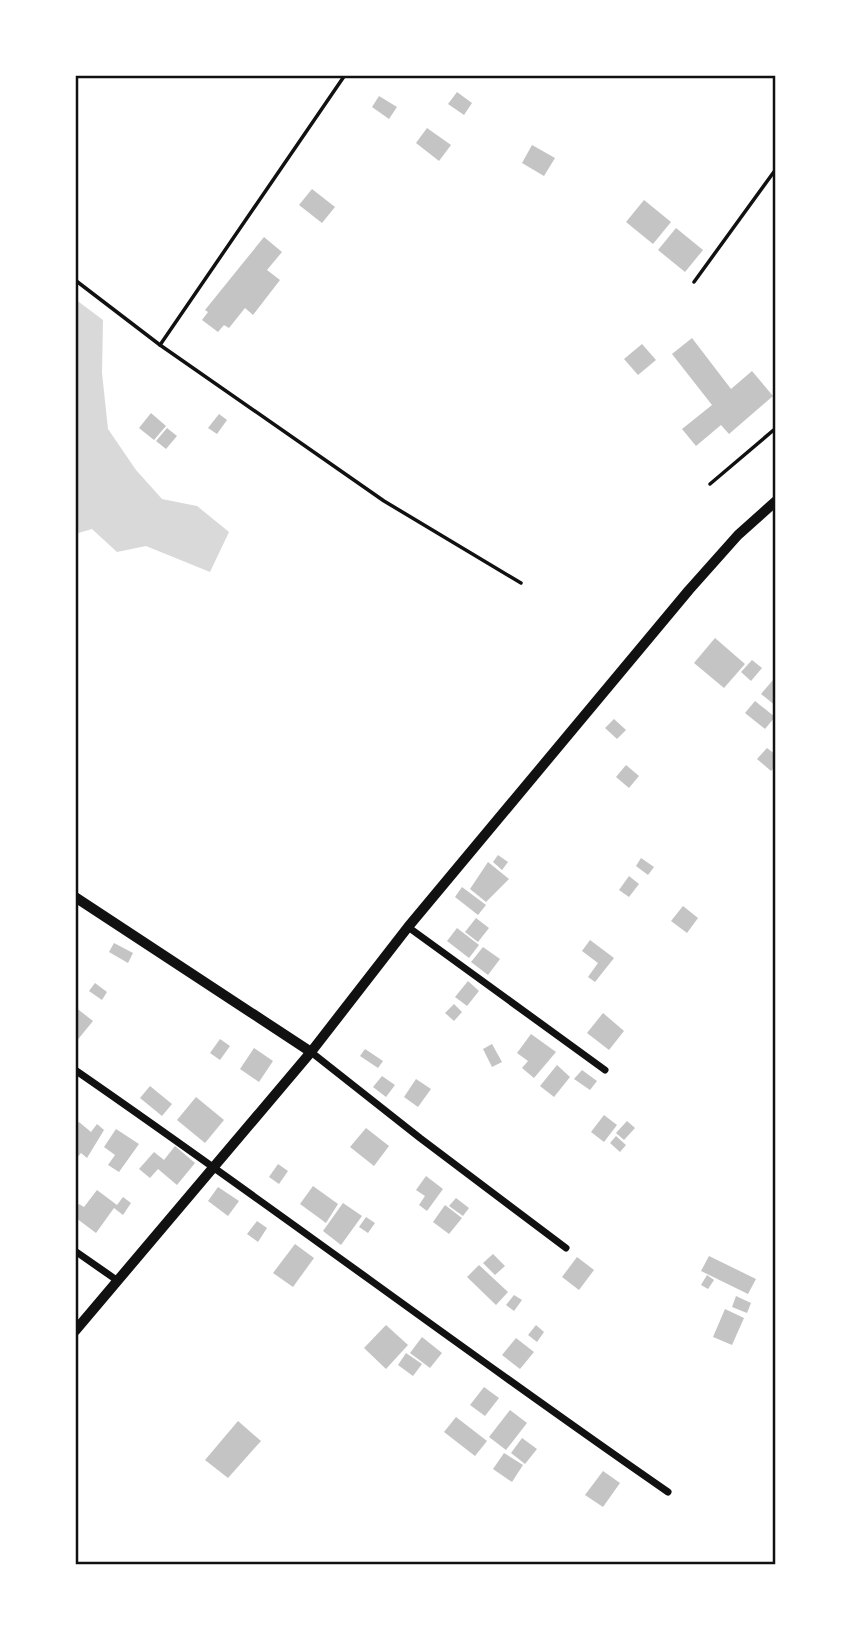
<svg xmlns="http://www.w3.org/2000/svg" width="851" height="1640" viewBox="0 0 851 1640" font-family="'DM Sans',sans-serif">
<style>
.water{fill:#d9d9d9}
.building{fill:#c4c4c4}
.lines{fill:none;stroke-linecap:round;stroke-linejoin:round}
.service{stroke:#111;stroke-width:3.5}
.minor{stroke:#111;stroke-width:7}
.tertiary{stroke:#111;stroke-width:10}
.neatline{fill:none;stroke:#111;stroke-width:2.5}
</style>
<rect width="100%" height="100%" fill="#fff"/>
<!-- water -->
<polygon class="water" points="75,299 103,320 102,373 108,429 136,470 162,499 197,506 229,532 210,572 146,546 117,552 92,529 75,534"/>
<!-- building -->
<g class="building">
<polygon points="457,92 472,103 464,115 448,104"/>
<polygon points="379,96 397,107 389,119 372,107"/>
<polygon points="427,128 451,145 439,161 416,143"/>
<polygon points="532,145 555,158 544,176 522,163"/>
<polygon points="312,189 335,207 322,223 299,205"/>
<polygon points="644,200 671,222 653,244 626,222"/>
<polygon points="676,228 703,250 685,272 658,250"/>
<polygon points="264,237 282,252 267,270 280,280 253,315 245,308 229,328 224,325 218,332 202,320 208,312 205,310"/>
<polygon points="692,338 731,389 752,371 773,396 729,434 721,425 696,446 682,429 712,405 672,354"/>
<polygon points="642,344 656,360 638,375 624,359"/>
<polygon points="151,413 166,426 154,440 139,428"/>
<polygon points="219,414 227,420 217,434 208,428"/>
<polygon points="167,428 177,436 166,449 156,441"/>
<polygon points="715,638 745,664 724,688 694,663"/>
<polygon points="752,660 762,668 751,681 741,672"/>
<polygon points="773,680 776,682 776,706 761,694"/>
<polygon points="755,701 775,717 765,729 745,713"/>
<polygon points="614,719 626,730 617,739 605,728"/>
<polygon points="767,748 776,755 776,766 771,771 757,759"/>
<polygon points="626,765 639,776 629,788 616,777"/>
<polygon points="498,855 508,862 502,870 493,862"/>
<polygon points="641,858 654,867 648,875 636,866"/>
<polygon points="488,862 509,879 486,902 470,889"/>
<polygon points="629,876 639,884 629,897 619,890"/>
<polygon points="462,887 486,905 478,915 455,897"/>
<polygon points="683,906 698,918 687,933 671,921"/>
<polygon points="476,918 489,928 478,942 465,932"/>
<polygon points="457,928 479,945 469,958 447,941"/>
<polygon points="590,940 614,958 595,982 588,977 598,963 582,951"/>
<polygon points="114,943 133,953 128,963 109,952"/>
<polygon points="483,947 500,959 488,975 471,962"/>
<polygon points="468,981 479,991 467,1006 455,997"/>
<polygon points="95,983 107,992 102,1000 89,991"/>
<polygon points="454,1004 462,1012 454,1021 445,1013"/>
<polygon points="75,1007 93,1021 75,1043"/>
<polygon points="603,1013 624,1031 609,1050 587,1033"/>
<polygon points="531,1034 556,1052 534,1078 522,1068 528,1061 517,1053"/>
<polygon points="220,1039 230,1046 220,1060 210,1053"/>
<polygon points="492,1044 502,1062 492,1067 483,1049"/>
<polygon points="254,1048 273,1061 259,1082 240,1069"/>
<polygon points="365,1049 383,1061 378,1068 360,1056"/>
<polygon points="557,1065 570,1077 554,1097 540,1086"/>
<polygon points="582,1070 597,1081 590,1090 574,1079"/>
<polygon points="382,1076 395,1085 386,1097 373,1087"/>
<polygon points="416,1079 431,1089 418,1107 404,1097"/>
<polygon points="150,1086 172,1104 162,1116 140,1098"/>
<polygon points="196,1097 224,1120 205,1143 177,1120"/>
<polygon points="604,1115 617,1125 604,1142 591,1132"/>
<polygon points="627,1121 635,1128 624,1140 616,1133"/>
<polygon points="79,1122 91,1132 97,1124 104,1130 87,1158 81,1153 75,1160 75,1127"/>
<polygon points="366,1128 389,1146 374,1166 350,1147"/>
<polygon points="116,1129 139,1144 119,1172 108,1165 115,1155 104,1147"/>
<polygon points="616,1136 626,1145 620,1152 610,1143"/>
<polygon points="175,1146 195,1163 177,1185 158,1169 150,1178 139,1169 154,1152 164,1160"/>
<polygon points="278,1164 288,1171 279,1184 269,1177"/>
<polygon points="426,1176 443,1189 427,1211 419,1205 425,1196 416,1190"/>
<polygon points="313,1186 338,1204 326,1223 300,1204"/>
<polygon points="218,1187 239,1201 228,1216 208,1201"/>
<polygon points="97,1190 117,1205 123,1197 131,1203 123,1215 114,1208 96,1233 76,1218 75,1210 79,1204 84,1207"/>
<polygon points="456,1198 469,1208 463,1216 449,1206"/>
<polygon points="343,1203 362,1216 341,1245 323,1231"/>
<polygon points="445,1205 462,1218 449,1234 433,1222"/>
<polygon points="366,1217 375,1223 368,1233 359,1227"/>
<polygon points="257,1221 267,1228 258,1242 247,1234"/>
<polygon points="295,1244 314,1258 293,1287 273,1273"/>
<polygon points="493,1254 505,1266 495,1275 483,1263"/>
<polygon points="709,1256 756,1279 748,1294 701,1271"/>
<polygon points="577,1257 594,1270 579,1290 562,1277"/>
<polygon points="479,1265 508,1292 496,1305 467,1277"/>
<polygon points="707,1275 714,1280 708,1289 701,1285"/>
<polygon points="514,1295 522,1300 514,1311 506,1305"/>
<polygon points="736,1296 751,1303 747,1313 732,1307"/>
<polygon points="725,1309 744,1318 732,1345 713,1337"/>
<polygon points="386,1325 408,1345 386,1369 364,1348"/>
<polygon points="536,1325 544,1332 537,1342 528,1335"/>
<polygon points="422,1337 442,1353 430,1368 410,1353"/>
<polygon points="516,1338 534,1352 520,1369 502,1355"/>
<polygon points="406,1353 422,1364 413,1376 398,1365"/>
<polygon points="484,1387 499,1398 485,1416 470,1405"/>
<polygon points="510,1410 527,1423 506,1450 489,1437"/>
<polygon points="456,1417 487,1441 475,1456 444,1432"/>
<polygon points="238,1421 261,1441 228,1478 205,1460"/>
<polygon points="522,1438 537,1449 525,1464 511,1453"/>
<polygon points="504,1453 523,1465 512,1482 493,1469"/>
<polygon points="603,1471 620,1483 603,1507 585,1495"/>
</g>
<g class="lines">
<!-- service -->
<g class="service">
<polyline points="75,280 160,345 345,75"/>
<polyline points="694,282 776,169"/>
<polyline points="160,345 384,501 521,583"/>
<polyline points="710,484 776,428"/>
</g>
<!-- minor -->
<g class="minor">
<polyline points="408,927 605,1070"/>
<polyline points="311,1052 420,1138 566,1248"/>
<path d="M75,1070C275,1208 468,1354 668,1492"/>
<polyline points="75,1251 118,1281"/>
</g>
<!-- tertiary -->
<g class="tertiary">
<polyline points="75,897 311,1052"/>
<polyline points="75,1331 311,1052 408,927 689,590 738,535 776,501"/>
</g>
</g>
<!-- border -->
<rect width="851" height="1640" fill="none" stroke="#ffffff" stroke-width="154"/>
<rect x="77" y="77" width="697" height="1486" class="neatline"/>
</svg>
